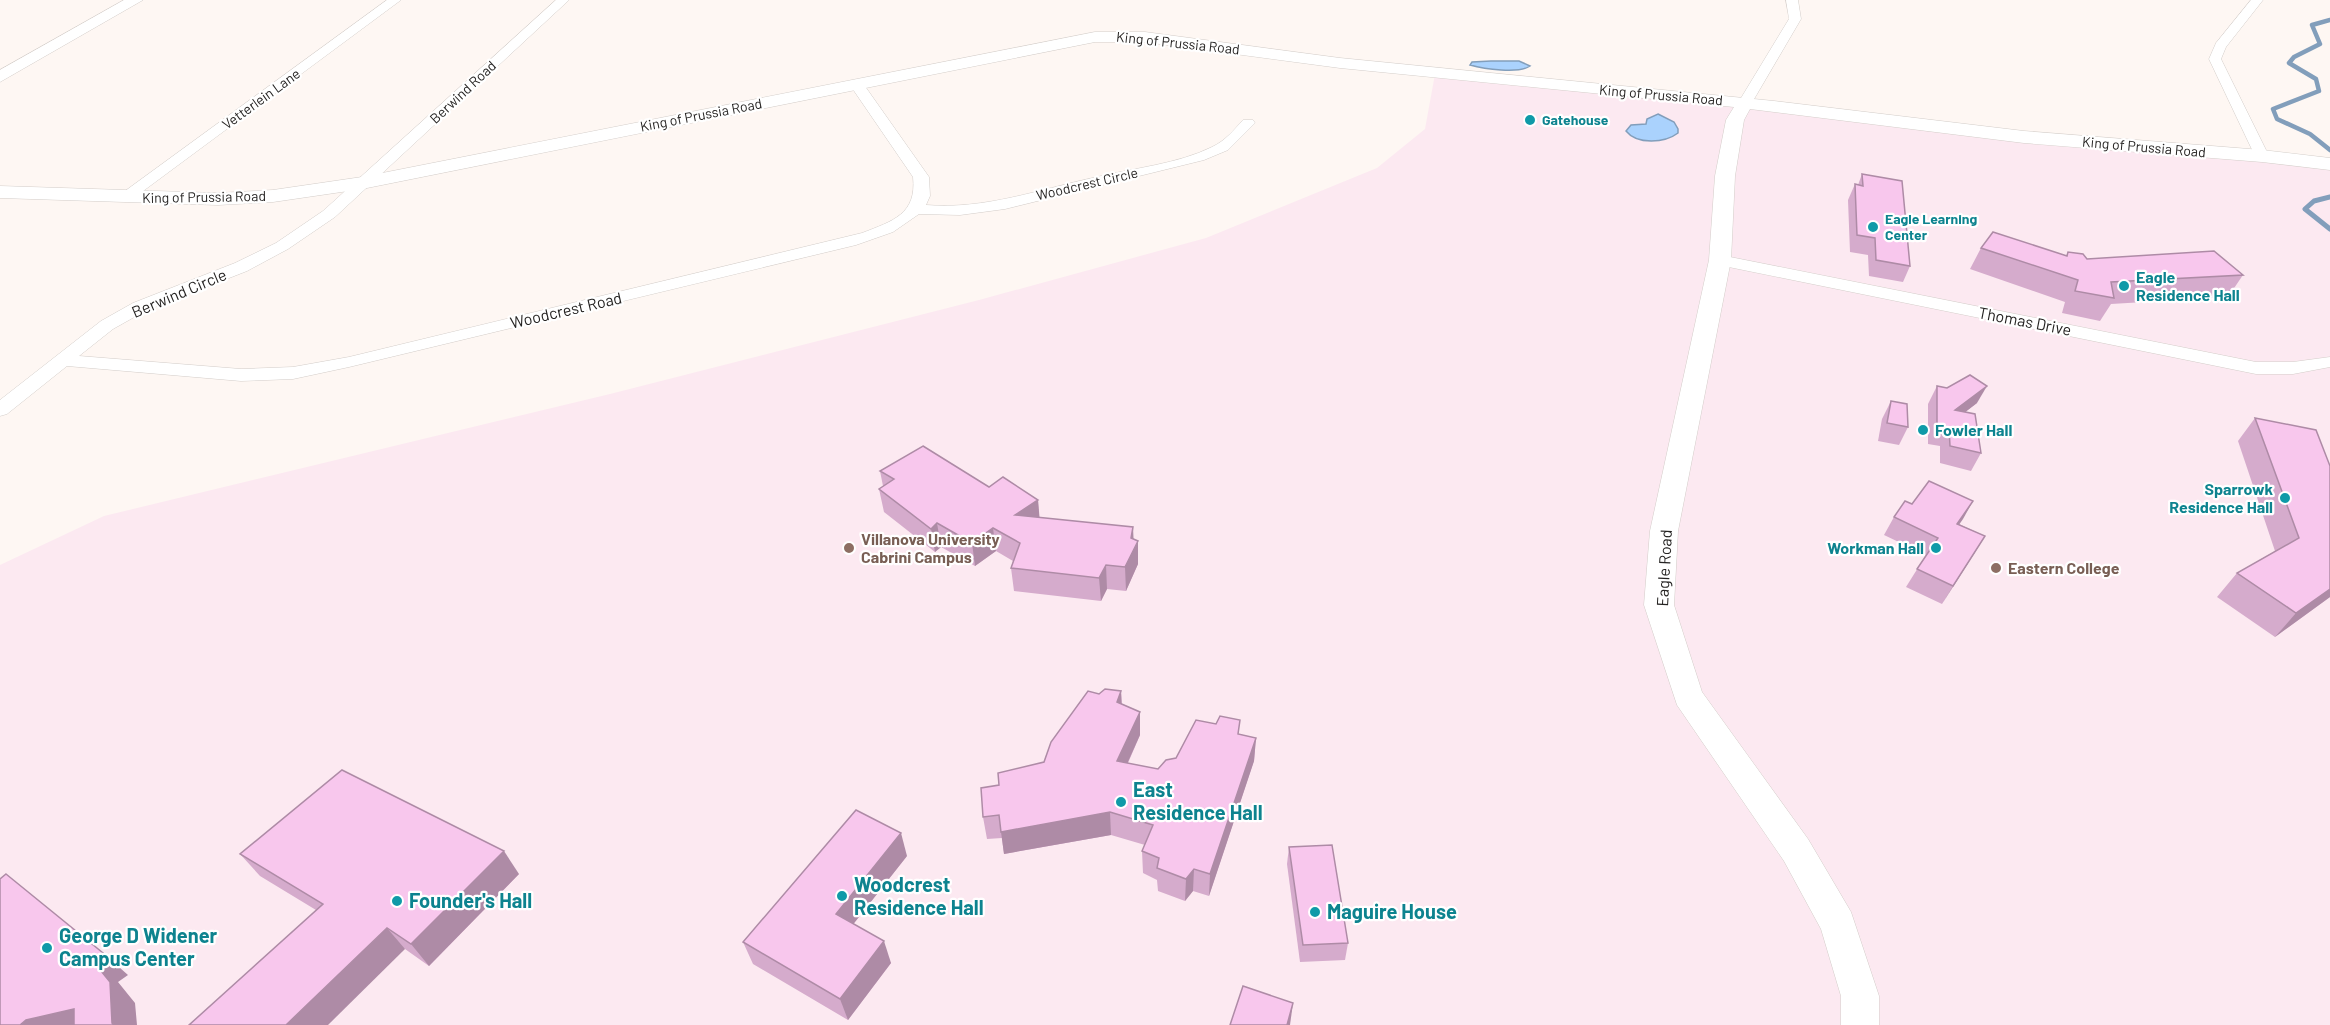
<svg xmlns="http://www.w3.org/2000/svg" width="2330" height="1025" viewBox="0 0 2330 1025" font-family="Barlow,sans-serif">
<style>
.education{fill:#fce9f1}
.water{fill:#aad2fd;stroke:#829ebb;stroke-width:1.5}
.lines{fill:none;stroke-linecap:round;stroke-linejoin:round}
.stream-far1{stroke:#829ebb;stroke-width:4.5}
.stream{stroke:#829ebb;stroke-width:5}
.minor-casing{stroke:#d3cdc9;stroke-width:1}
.tertiary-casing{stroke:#d3cdc9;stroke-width:1}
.minor{fill:#fff;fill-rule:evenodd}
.tertiary{fill:#fff;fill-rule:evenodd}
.wall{fill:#d5abcc}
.shaded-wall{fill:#ae8ba6}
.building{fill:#f8c7ed;stroke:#ae8ba6;stroke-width:1.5}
.culture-dot{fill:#0f9aa8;stroke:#fff;stroke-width:2}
.education-dot{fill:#8d6e63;stroke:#fff;stroke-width:2}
.labels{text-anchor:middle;stroke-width:4.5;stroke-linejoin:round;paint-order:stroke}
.far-street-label{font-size:14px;fill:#252322;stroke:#fff}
.far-culture-label{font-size:14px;font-weight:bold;fill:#0d838f;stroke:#fff;text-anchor:start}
.culture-label{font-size:16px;font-weight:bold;fill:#0d838f;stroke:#fff;text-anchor:start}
.street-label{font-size:16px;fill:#252322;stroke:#fff}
.education-label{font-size:16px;font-weight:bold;fill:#785e54;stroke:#fff;text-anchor:start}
.near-culture-label{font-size:20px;font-weight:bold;fill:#0d838f;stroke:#fff;text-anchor:start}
</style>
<rect width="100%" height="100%" fill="#fef7f3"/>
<!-- education -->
<polygon class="education" points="1435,74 2330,164 2330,1025 0,1025 0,565 104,516 610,394 979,300 1206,238 1377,168 1425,129"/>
<!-- water -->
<g class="water">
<path d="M1491,61H1519L1530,66C1519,74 1484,69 1470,65L1472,62Z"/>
<path d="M1658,114L1674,122L1678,129V133C1665,143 1637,145 1626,131L1631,125L1646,124L1647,119Z"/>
</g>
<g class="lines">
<!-- stream-far1 -->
<polyline class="stream-far1" points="2330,20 2312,25 2320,44 2294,57 2289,63 2316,79 2319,91 2273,109 2277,119 2310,134 2330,150"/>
<!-- stream -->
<polyline class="stream" points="2330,197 2314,201 2305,209 2330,229"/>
<defs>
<g id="minor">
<polygon points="387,0 401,0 131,200 121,200 118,197 121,194"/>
<path d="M556,0H569L335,217L288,249L247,271L145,311L113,329L79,356L241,369L293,367L349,357L862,233C893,221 917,214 913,177L850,85L857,81L862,82L929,177L930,196L926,205C985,210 1040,189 1097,177C1134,168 1178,164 1212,147C1225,141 1234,130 1243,120H1253L1255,123L1228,150L1204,160L1005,209L960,215L919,214L893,232L856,245L349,367L293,379L241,381L67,366L7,414L0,416V400L101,321L133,303L235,263L276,243L323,211Z"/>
<polygon points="1786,0 1798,0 1801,19 1750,106 1740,106 1738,103 1789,19"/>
<polygon points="2251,0 2263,0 2226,47 2221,59 2269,156 2262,160 2255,156 2209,59 2216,43"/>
<polygon points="1720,255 2256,362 2293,362 2330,357 2330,367 2293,374 2256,374 1714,264 1712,260 1714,256"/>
</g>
<g id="tertiary">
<polygon points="124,0 143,0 0,82 0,70"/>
<polygon points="1095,32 1145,32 1340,58 1774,101 2024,131 2262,150 2330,158 2330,170 2262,162 2024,143 1750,109 1744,120 1735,176 1731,260 1678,531 1674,605 1702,692 1808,839 1851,912 1879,996 1879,1025 1841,1025 1841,996 1821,929 1784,861 1677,705 1644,605 1650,531 1709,260 1715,176 1726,120 1734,107 1340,68 1145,42 1095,42 362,189 273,202 218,205 0,198 0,186 218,193 273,190 362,177"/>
</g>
</defs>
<!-- minor casing -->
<use href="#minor" class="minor-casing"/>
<!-- tertiary casing -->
<use href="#tertiary" class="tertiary-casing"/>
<!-- minor -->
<use href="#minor" class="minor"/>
<!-- tertiary -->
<use href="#tertiary" class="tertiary"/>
</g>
<!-- wall -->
<g class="wall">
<polygon points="1862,174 1910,266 1903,282 1869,276 1868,255 1850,252 1848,200 1855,184 1858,185"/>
<polygon points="1981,248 2066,256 2068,252 2087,259 2243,275 2228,297 2111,304 2100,321 2062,313 2065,302 1970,269"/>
<polygon points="1937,386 1977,403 1965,412 1981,453 1971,471 1940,463 1940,446 1928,444 1928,404"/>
<polygon points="1891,401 1908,427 1899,445 1878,441 1882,419"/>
<polygon points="2255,418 2330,597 2275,637 2217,597 2237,573 2275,551 2238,441"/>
<polygon points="880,471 989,487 1038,500 1039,517 1133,539 1138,564 1126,591 1107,589 1101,601 1014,591 1011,568 1013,561 996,551 975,566 941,547 935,552 884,512 879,489 883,486"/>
<polygon points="1973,501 1959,524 1985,536 1942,604 1906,587 1926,555 1884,535 1894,517 1912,504"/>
<polygon points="1121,691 1122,704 1140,712 1140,735 1128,763 1158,769 1176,758 1239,734 1256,738 1254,761 1209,896 1193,891 1185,901 1158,891 1157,880 1143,873 1142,851 1145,845 1111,835 1004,854 1002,838 987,839 983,817 999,785 1044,762 1099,694"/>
<polygon points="1289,847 1348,943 1345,960 1300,962 1287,864"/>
<polygon points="240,854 519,874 429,966 405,949 316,910 260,876"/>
<polygon points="907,856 853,924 891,963 848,1020 753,964 743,942"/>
</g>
<!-- shaded-wall -->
<g class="shaded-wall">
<polygon points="1987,386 1977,403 1946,427 1955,410"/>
<polygon points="1038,500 1040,523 1015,515"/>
<polygon points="1973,501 1963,519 1947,542 1957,524"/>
<polygon points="937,523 941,547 935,552 931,529"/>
<polygon points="1133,527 1134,549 1138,541 1138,564 1126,591 1125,567"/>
<polygon points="993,528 996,551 975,566 972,543"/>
<polygon points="1985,536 1974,554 1942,604 1953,586"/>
<polygon points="1106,565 1107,589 1101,601 1099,578"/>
<polygon points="2330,589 2330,597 2275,637 2296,613"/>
<polygon points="1121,691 1122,715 1117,702"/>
<polygon points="1140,712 1140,735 1118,784 1117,761"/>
<polygon points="1256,738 1254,761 1209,896 1210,874"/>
<polygon points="1110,812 1111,835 1004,854 1001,832"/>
<polygon points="901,833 907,856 844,936 836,914"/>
<polygon points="504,851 519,874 429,966 411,944"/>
<polygon points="1194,869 1193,891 1185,901 1186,879"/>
<polygon points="387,928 405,949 328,1025 286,1025"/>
<polygon points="884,941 891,963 848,1020 840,999"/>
<polygon points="103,953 128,975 118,982 135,1003 137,1025 115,1025 112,1023 93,961"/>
<polygon points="1293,1003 1290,1025 1287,1025"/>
<polygon points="74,1009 95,1025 20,1025 26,1020"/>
</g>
<!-- building -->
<g class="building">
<polygon points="1862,174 1902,181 1910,266 1876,260 1875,238 1857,235 1855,184 1863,186"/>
<polygon points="1993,232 2067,256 2068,252 2083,254 2087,259 2214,251 2243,275 2111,282 2114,298 2075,291 2078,280 1981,248"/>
<polygon points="1970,375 1987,386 1955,410 1975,414 1981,453 1950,446 1949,428 1937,426 1937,386 1947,388"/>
<polygon points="1891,401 1907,404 1908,427 1887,423"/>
<polygon points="2255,418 2316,430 2330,466 2330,589 2296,613 2237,573 2299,538"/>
<polygon points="923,446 989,487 1003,477 1038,500 1015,515 1133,527 1131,538 1138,541 1125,567 1106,565 1099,578 1011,568 1020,543 993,528 972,543 937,523 931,529 879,489 894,479 880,471"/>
<polygon points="1929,481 1973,501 1957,524 1985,536 1953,586 1917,569 1938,538 1894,517 1905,501 1912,504"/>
<polygon points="1105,689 1121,691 1117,702 1140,712 1117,761 1158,769 1166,760 1176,758 1196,720 1216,724 1220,716 1240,720 1238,734 1256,738 1210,874 1194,869 1186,879 1157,868 1159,858 1142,851 1153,825 1110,812 1001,832 999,815 983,817 981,788 999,785 998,773 1044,762 1051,742 1088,691 1099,694"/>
<polygon points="342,770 504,851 411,944 387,928 286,1025 189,1025 323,904 240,854"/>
<polygon points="856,810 901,833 836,914 884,941 840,999 743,942"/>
<polygon points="1332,845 1348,943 1303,945 1289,847"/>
<polygon points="6,874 103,953 93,961 110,982 112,1023 115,1025 74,1025 74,1009 26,1020 20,1025 0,1025 0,879"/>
<polygon points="1243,986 1293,1003 1287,1025 1230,1025"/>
</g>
<!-- markers -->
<g class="culture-dot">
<circle cx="1530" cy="120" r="6"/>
<circle cx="1873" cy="227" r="6"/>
<circle cx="2124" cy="286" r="6"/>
<circle cx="1923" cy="430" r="6"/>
<circle cx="2285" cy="498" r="6"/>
<circle cx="1936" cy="548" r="6"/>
<circle cx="1121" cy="802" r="6"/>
<circle cx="842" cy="896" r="6"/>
<circle cx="397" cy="901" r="6"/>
<circle cx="1315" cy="912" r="6"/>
<circle cx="47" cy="948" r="6"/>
</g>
<g class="education-dot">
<circle cx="849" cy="548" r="6"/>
<circle cx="1996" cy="568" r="6"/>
</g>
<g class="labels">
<!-- far-street labels -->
<g class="far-street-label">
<text transform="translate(1178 43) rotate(6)" y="5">King of Prussia Road</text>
<text transform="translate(463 92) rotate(-43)" y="5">Berwind Road</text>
<text transform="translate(1661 95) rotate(5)" y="5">King of Prussia Road</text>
<text transform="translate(261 99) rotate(-36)" y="5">Vetterlein Lane</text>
<text transform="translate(701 115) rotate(-11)" y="5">King of Prussia Road</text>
<text transform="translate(2144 147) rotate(5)" y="5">King of Prussia Road</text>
<text transform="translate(1087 184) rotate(-13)" y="5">Woodcrest Circle</text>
<text transform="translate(204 197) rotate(-1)" y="5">King of Prussia Road</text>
</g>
<!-- far-culture labels -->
<g class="far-culture-label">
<text x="1542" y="125">Gatehouse</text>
<text x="1885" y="224">Eagle Learning<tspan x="1885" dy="16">Center</tspan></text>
</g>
<!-- culture labels -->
<g class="culture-label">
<text x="2136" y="283">Eagle<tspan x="2136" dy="18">Residence Hall</tspan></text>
<text x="1935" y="436">Fowler Hall</text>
<text x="2273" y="495" text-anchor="end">Sparrowk<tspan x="2273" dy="18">Residence Hall</tspan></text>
<text x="1924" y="554" text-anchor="end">Workman Hall</text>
</g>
<!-- street labels -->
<g class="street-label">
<text transform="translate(179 293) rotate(-23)" y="6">Berwind Circle</text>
<text transform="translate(566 310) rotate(-13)" y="6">Woodcrest Road</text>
<text transform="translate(2025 321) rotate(11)" y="6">Thomas Drive</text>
<text transform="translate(1664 568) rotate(-87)" y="6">Eagle Road</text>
</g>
<!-- education labels -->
<g class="education-label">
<text x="861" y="545">Villanova University<tspan x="861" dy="18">Cabrini Campus</tspan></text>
<text x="2008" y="574">Eastern College</text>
</g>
<!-- near-culture labels -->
<g class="near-culture-label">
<text x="1133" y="797">East<tspan x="1133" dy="23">Residence Hall</tspan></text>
<text x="854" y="892">Woodcrest<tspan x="854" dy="23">Residence Hall</tspan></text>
<text x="409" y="908">Founder's Hall</text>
<text x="1327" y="919">Maguire House</text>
<text x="59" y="943">George D Widener<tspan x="59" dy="23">Campus Center</tspan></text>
</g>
</g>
</svg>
